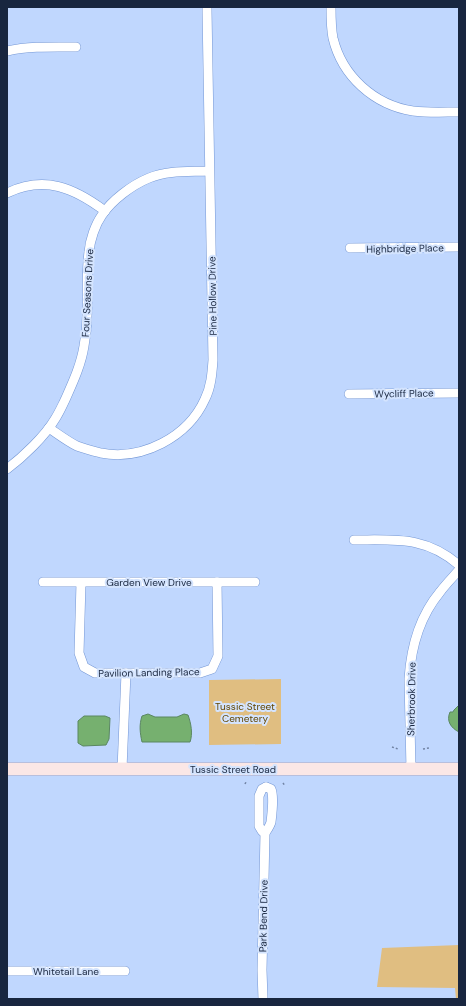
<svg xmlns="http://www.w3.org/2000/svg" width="466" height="1006" viewBox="0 0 466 1006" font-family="'DM Sans',sans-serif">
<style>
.green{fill:#e0be81}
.water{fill:#76b06f;stroke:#5a8761}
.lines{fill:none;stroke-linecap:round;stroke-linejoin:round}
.street-casing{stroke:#7497d5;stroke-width:10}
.secondary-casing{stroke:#7497d5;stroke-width:14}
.path{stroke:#7183a4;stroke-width:1.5;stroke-dasharray:2 2;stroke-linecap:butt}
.street{stroke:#fff;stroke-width:9}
.secondary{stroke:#fbe7e6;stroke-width:13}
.labels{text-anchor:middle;stroke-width:4;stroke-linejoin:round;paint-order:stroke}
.street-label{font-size:10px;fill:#18263f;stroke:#d4e4fe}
.park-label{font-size:10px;fill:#614501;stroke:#d4e4fe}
</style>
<rect width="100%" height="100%" fill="#c0d7fe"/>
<!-- green -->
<g class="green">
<polygon points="281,679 281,744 209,745 209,680"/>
<polygon points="459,945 459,999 456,999 455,988 377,987 382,948"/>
</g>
<!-- water -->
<g class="water">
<path d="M459,705V732C451,728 446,721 450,712H453L454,710Z"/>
<path d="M148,714L155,717H177L184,714L188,715C191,723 193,734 190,742H142C140,733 139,725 142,716Z"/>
<polygon points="84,716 105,716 110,718 109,739 106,745 83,746 78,743 78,721"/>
</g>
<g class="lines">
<defs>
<g id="street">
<path d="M331,7C331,17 331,28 333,38C342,76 374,105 413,111C428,113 444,112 459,112"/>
<path d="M7,51C30,46 53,47 76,47"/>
<path d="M7,193C45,175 74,188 105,211"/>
<polyline points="350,248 459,247"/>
<polyline points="349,394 459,393"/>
<path d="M49,428C58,434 67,441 77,446C85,449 93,451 101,453C142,461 188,437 205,399C211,387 212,374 213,360C211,243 208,125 207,7"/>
<path d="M7,469C23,457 45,436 55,419C59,413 62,406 65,400C73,382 81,365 84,346C86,336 87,325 87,316C88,295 86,273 89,252C90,240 95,225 102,215C112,200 132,185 149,178C168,170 189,172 209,171"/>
<path d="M354,540C396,540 425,536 459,565"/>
<polyline points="43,582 255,582"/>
<polyline points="81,583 79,653 84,667 95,673 200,673 212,669 218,656 217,582"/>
<polyline points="122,769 126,673"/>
<path d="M411,769L409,679C411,647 420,616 440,592C446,584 453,577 459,570"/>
<polyline points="265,833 262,831 259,826 259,796 262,789 266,787"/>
<polyline points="7,971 125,971"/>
<path d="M263,999L262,970L265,833C267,830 270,826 271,822C272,814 274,796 271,789L266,787"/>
</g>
<polyline id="secondary" points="7,769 459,769"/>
</defs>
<!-- street casing -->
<use href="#street" class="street-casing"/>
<!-- secondary casing -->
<use href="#secondary" class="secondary-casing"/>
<!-- path -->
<g class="path">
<polyline points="392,747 398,749"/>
<polyline points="423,749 429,748"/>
<polyline points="283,783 285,786"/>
<polyline points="245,784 246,782"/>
</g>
<!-- street -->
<use href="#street" class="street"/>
<!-- secondary -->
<use href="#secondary" class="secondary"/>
</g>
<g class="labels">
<!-- street labels -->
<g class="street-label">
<text transform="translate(405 248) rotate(-1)" y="4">Highbridge Place</text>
<text transform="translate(87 293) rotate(-87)" y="4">Four Seasons Drive</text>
<text transform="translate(212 296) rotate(-91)" y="4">Pine Hollow Drive</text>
<text transform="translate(404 393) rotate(-1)" y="4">Wycliff Place</text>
<text x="149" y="586">Garden View Drive</text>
<text transform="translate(149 672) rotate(-1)" y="4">Pavilion Landing Place</text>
<text transform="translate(411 699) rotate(-89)" y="4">Sherbrook Drive</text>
<text x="233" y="773">Tussic Street Road</text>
<text transform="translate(263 916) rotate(-89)" y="4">Park Bend Drive</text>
<text x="66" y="975">Whitetail Lane</text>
</g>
<!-- park labels -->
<g class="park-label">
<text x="245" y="710">Tussic Street<tspan x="245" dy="12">Cemetery</tspan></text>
</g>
</g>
<!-- border -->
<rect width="466" height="1006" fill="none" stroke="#18263f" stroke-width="16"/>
</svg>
